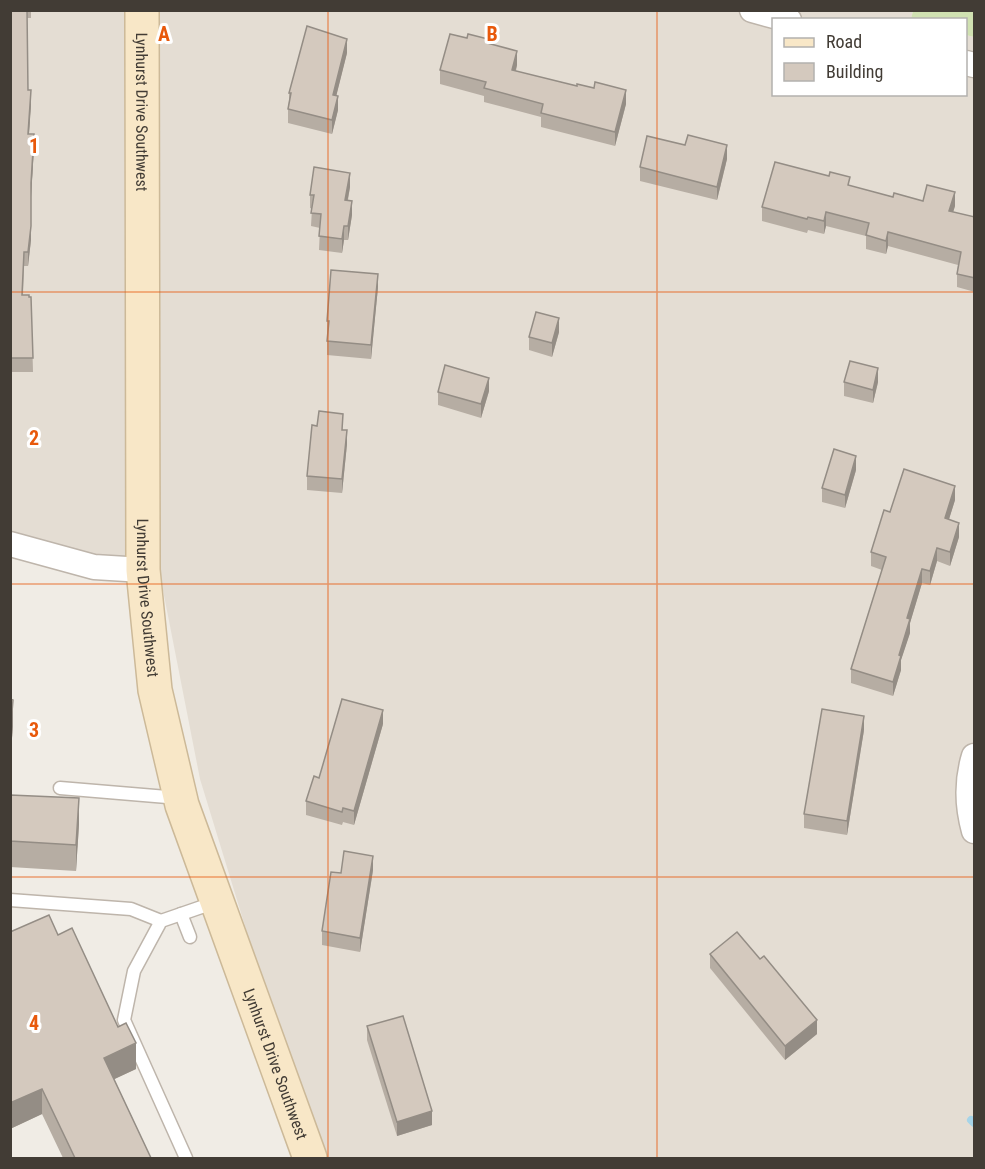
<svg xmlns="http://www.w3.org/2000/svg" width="985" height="1169" viewBox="0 0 985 1169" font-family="'Roboto Condensed',sans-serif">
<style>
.residential{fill:#e4ddd3}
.green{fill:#d0e1b1}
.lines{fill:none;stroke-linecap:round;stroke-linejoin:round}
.stream{stroke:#a6d4e8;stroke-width:8}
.lane-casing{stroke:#beb5ab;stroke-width:15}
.street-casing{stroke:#beb5ab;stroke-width:27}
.secondary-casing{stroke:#ccb998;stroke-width:36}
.lane{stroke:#fff;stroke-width:12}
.street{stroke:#fff;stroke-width:24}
.secondary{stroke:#f8e7c7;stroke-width:33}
.wall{fill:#b6ada3}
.shaded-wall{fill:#948d85}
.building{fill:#d4c9be;stroke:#948d85;stroke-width:1.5}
.grid{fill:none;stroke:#e8590c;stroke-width:1.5;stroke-opacity:0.55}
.labels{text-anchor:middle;stroke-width:6;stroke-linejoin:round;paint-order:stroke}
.street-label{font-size:16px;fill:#423c35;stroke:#fff}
.grid-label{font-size:20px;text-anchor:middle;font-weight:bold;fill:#e8590c;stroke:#fff;stroke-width:6;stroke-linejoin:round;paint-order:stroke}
</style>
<rect width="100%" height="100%" fill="#f0ece5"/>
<!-- residential -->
<polygon class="residential" points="10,11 913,11 911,19 774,20 774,94 966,94 966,35 974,37 974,1158 316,1158 200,779 160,575 11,547"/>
<!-- green -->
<polygon class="green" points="913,11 974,11 974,37 966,35 966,20 911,19"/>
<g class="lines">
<!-- stream -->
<polyline class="stream" points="971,1120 974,1123"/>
<defs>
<g id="lane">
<polyline points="60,788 179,798"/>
<polyline points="10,900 131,909 161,921"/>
<polyline points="181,914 190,937"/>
<polyline points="186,1158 124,1020 134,971 161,921 216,902"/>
</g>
<g id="street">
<polyline points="752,10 789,20"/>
<polyline points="966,63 974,65"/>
<polyline points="10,544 94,567 143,570"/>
<path d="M974,756C966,782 967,806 974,831"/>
</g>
<g id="secondary">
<path id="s1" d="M142,10L143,570L155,690L182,805L310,1158"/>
</g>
</defs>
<!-- lane casing -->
<use href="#lane" class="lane-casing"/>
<!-- street casing -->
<use href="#street" class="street-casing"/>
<!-- secondary casing -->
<use href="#secondary" class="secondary-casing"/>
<!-- lane -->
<use href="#lane" class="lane"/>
<!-- street -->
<use href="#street" class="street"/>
<!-- secondary -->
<use href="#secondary" class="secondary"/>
</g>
<!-- wall -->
<g class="wall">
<polygon points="10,10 31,10 31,18 27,18 28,90 31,104 29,134 34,148 31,196 31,240 28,266 24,266 23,295 31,297 33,372 10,372"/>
<polygon points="488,43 517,65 516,71 626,104 615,146 541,127 541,117 484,102 484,96 440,84 440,70"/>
<polygon points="347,53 336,96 338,110 332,134 288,123 288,109 289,101 289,93"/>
<polygon points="727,159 717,200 640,181 640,167"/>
<polygon points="829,176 850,186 893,197 955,206 953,212 975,217 975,292 957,287 957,274 958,265 888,246 886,254 866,249 866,236 826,226 824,234 808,230 807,233 762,221 762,207"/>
<polygon points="350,187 348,200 352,215 348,240 344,240 342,253 319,250 320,228 311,226 312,209 310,208 310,195"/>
<polygon points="378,287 371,359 327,355 327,321"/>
<polygon points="559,332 552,357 529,350 529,337"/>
<polygon points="844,382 878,382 873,403 844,396"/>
<polygon points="489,391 481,418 438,405 438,392"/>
<polygon points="343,430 347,444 342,493 307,490 307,476"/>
<polygon points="856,470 845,508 822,502 822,488"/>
<polygon points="955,500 949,519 959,537 950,566 937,561 930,585 922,583 910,623 910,633 901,660 901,670 893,696 851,683 851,669 882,570 871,566 871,552 890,512"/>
<polygon points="10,699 13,726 11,750 10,750"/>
<polygon points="383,724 354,825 343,822 342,825 306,815 306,801 319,778"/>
<polygon points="864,730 847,835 804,828 804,814"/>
<polygon points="10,795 79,824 76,871 10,867"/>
<polygon points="373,870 360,952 322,945 322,931 341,873"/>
<polygon points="58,935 136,1069 114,1079 151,1158 63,1158 42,1114 10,1129"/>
<polygon points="710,954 817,1034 785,1060 710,968"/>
<polygon points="367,1026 432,1125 397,1136 367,1040"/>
</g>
<!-- shaded-wall -->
<g class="shaded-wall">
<polygon points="347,39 347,53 333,109 333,95"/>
<polygon points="517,51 517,65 512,84 512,70"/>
<polygon points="31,90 31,104 28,148 28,134"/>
<polygon points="626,90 626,104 615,146 615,132"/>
<polygon points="338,96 338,110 332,134 332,120"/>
<polygon points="34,134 34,148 31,197 31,183"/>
<polygon points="727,145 727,159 717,200 717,187"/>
<polygon points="350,173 350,187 345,214 345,200"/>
<polygon points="955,192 955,206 949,225 949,211"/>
<polygon points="352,201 352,215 348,240 348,226"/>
<polygon points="826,212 826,226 824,234 824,221"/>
<polygon points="31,226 31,240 28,266 28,252"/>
<polygon points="344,226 344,240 342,253 342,239"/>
<polygon points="888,232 888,246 886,254 886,241"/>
<polygon points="378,274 378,287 371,359 371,345"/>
<polygon points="559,318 559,332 552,357 552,343"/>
<polygon points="878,368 878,382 873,403 873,390"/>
<polygon points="489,378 489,391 481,418 481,404"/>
<polygon points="347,430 347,444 342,493 342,479"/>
<polygon points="856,456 856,470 845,508 845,495"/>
<polygon points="955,486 955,500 945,532 945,518"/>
<polygon points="959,523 959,537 950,566 950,552"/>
<polygon points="937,548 937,561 930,585 930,571"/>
<polygon points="922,569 922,583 910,623 910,633 901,660 901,670 893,696 893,682 899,655 907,618"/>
<polygon points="13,700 13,726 11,750 11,724"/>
<polygon points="383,710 383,724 354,825 354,811"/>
<polygon points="864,716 864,730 847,835 847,821"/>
<polygon points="79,798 79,824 76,871 76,845"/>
<polygon points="373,856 373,870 360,952 360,938"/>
<polygon points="817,1020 817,1034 785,1060 785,1046"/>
<polygon points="136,1043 136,1069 104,1084 104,1058"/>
<polygon points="42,1089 42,1114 10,1129 10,1103"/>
<polygon points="432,1111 432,1125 397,1136 397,1122"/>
</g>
<!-- building -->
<g class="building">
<polygon points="10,10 27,10 28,90 31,90 28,134 34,134 31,183 31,226 28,252 24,252 22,295 29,295 29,297 31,297 33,358 10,358"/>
<polygon points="307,26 347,39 333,95 338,96 332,120 288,109 291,93 289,93"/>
<polygon points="450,34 467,38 468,34 488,39 487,43 517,51 512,70 577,86 577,84 594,88 595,82 626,90 615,132 541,113 543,104 484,88 486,82 440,70"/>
<polygon points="688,135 727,145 717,187 640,167 647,136 685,145"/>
<polygon points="775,162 829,176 830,172 850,177 848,185 893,197 894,193 923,201 927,185 955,192 949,211 975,217 975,278 957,274 961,252 888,232 886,241 866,235 869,223 826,212 824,221 808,217 807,219 762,207"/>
<polygon points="314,167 350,173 345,200 352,201 348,226 344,226 342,239 319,236 321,214 311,213 314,195 310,195"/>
<polygon points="331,270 378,274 371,345 327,341 329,321 327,321"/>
<polygon points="536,312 559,318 552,343 529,337"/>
<polygon points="850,361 878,368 873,390 844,382"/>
<polygon points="445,365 489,378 481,404 438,392"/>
<polygon points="319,411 343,414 342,430 347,430 342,479 307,476 312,425 317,426"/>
<polygon points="834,449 856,456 845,495 822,488"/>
<polygon points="904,469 955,486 945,518 959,523 950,552 937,548 930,571 922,569 907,618 910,619 899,655 901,656 893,682 851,669 886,557 871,552 884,510 890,512"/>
<polygon points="10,699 13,700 11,724 10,724"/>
<polygon points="342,699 383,710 354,811 343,808 342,812 306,801 314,776 319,778"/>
<polygon points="822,709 864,716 847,821 804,814"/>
<polygon points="10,795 79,798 76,845 10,841"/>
<polygon points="344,851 373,856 360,938 322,931 331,872 341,873"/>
<polygon points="49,915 58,935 72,928 118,1027 126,1023 136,1043 104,1058 151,1158 75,1158 42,1089 10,1103 10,932"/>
<polygon points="737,932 760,959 764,956 817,1020 785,1046 710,954"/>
<polygon points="403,1016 432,1111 397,1122 367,1026"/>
</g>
<!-- grid -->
<path class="grid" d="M328,10V1158M657,10V1158M10,292H974M10,584H974M10,877H974"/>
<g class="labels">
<!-- street labels -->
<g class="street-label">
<text dy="6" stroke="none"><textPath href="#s1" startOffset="102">Lynhurst Drive Southwest</textPath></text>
<text dy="6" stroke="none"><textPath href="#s1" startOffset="588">Lynhurst Drive Southwest</textPath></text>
<text dy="6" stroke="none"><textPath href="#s1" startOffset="1074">Lynhurst Drive Southwest</textPath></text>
</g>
</g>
<g class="grid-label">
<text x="164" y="41">A</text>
<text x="492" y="41">B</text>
<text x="34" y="153">1</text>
<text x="34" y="445">2</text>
<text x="34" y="737">3</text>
<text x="34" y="1030">4</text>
</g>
<!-- border -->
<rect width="985" height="1169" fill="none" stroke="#423c35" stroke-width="24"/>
<!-- legend -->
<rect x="772" y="18" width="195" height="78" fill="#ffffff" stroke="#b3b1ae" stroke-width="1.5"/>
<rect x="784" y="38" width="30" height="9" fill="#f8e7c7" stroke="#b3b1ae" stroke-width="1.5"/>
<text x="826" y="48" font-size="18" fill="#423c35">Road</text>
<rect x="784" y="63" width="30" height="18" fill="#d4c9be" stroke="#b3b1ae" stroke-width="1.5"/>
<text x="826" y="78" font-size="18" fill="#423c35">Building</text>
</svg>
